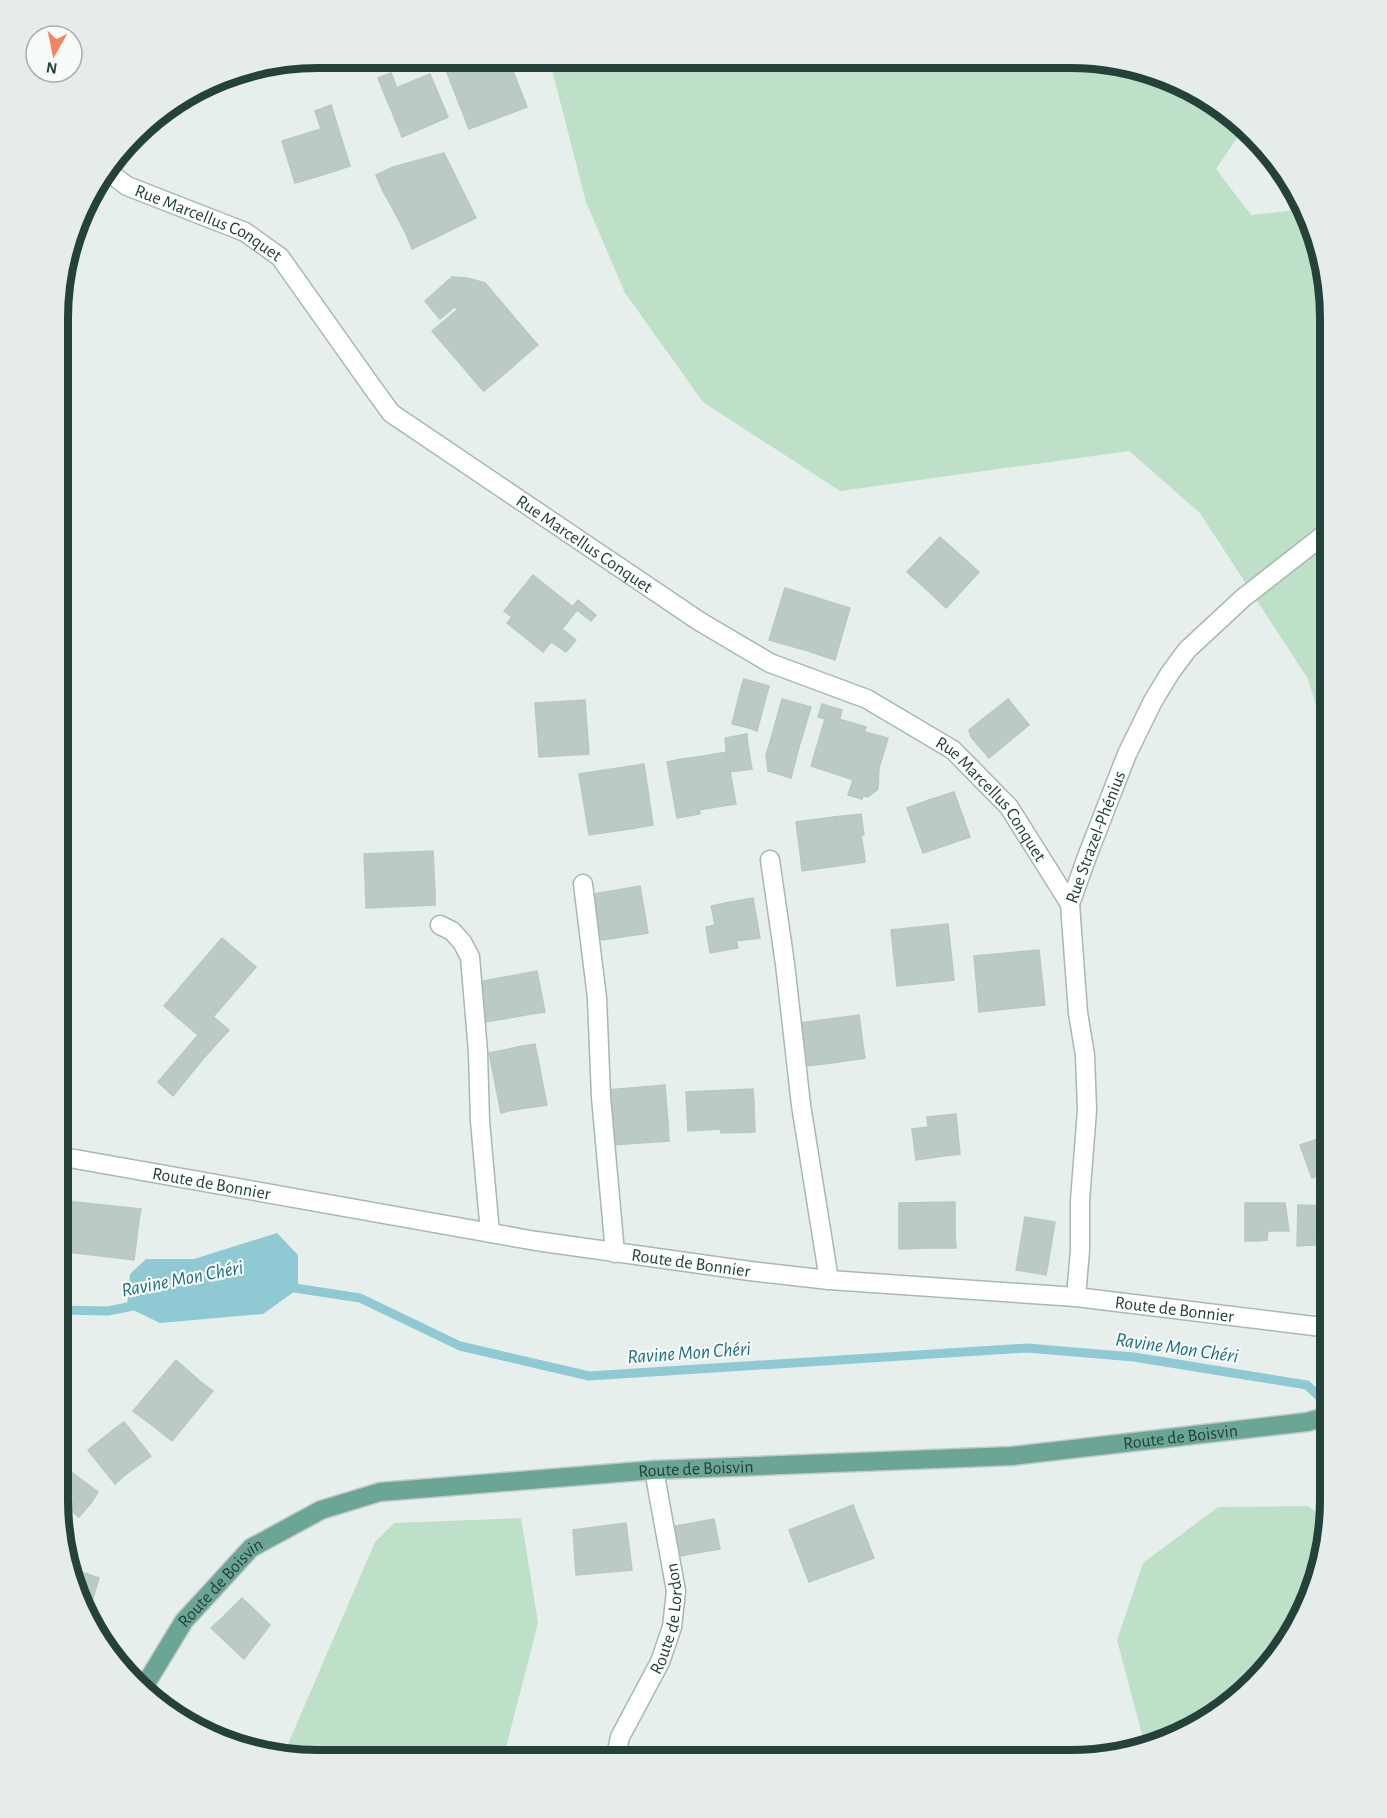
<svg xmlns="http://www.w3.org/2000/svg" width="1387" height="1818" viewBox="0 0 1387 1818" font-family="'Alegreya Sans',sans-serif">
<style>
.green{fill:#bfe0c8}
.water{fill:#8ec9d4}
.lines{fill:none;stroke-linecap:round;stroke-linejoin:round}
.stream{stroke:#8ec9d4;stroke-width:9}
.building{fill:#bbcac4;stroke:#b8c9c2;stroke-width:1.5}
.minor-casing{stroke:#a8b8b2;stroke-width:21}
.major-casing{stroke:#c2cac8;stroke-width:21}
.minor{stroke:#fff;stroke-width:18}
.major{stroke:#6aa596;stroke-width:18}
.labels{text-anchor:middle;stroke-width:4.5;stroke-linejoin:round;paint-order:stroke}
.street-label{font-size:18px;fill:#24423a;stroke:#f7fbf9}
.water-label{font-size:20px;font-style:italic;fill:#1c6f80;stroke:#f7fbf9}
.rim{fill:none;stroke:#24423a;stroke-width:8}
</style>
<rect width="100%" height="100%" fill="#e6efeb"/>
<!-- green -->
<g class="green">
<polygon points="549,58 1103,59 1169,77 1228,111 1243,129 1216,169 1251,215 1305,209 1330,318 1330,751 1308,679 1200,513 1129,451 840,491 703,402 625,293 586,202"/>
<polygon points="1308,1506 1329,1521 1316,1584 1286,1645 1241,1696 1185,1734 1148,1742 1142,1734 1117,1640 1143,1563 1218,1507"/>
<polygon points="521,1518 538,1623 503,1759 282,1758 375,1542 394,1523"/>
</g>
<!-- water -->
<polygon class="water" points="277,1233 298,1255 298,1289 263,1314 160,1323 127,1307 130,1274 146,1259 194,1259"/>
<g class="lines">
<!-- stream -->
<g class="stream">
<polyline points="288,1287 360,1298 460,1346 589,1376 1027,1348 1134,1357 1307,1385 1329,1406"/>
<polyline points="57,1310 108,1311 138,1305"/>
</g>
</g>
<!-- building -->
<g class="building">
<polygon points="465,57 508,58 527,107 469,129 444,65"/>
<polygon points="391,73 397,88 384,93 378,78"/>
<polygon points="430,74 448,117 416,131 403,102 390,107 384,93"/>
<polygon points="403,102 416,131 402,137 390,107"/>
<polygon points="331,105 350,166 335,171 331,159 306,167 309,179 295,183 282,141 321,129 315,111"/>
<polygon points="444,153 476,218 412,249 406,234 414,230 400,203 426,190 413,182 406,181 399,183 393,167"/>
<polygon points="331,159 335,171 309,179 306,167"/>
<polygon points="393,167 399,183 383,191 376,175"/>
<polygon points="406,181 419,185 426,190 392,207 383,191"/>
<polygon points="400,203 414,230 406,234 392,207"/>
<polygon points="452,277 468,296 440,319 425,301"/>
<polygon points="452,277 467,278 485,283 530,336 518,346 526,355 495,382 490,376 479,386 462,366 473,357 450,331 464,318 455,307 468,296"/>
<polygon points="457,310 464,318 450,331 473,357 462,366 432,331"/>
<polygon points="530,336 538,345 526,355 518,346"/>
<polygon points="490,376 495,382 484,391 479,386"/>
<polygon points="940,537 979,572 969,583 955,571 940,586 933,579 925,588 907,572"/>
<polygon points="955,571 969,583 946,608 925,588 933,579 940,586"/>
<polygon points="533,575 573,607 560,622 541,607 525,627 504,611"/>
<polygon points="785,588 850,608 845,625 833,620 826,643 808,638 805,650 769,640"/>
<polygon points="578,600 596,615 591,621 577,610 562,629 576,640 566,652 551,642 543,652 507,623 512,617 525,627 541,607 560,622"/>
<polygon points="833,620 845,625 835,660 805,650 808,638 826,643"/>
<polygon points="744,679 769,686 757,731 749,728 742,684"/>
<polygon points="742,684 747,716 749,728 732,724"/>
<polygon points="782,699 811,707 799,747 771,739"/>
<polygon points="1008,699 1029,725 989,758 971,737 969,730"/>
<polygon points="585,700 589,754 539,757 535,703"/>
<polygon points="822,704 842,710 836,733 862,741 851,779 811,766 825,719 818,717"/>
<polygon points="839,719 866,727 862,741 836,733"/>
<polygon points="865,732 888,738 879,768 873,766 880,746 862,741"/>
<polygon points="747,734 748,746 726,749 725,738"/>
<polygon points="771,739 799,747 791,778 768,771 766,755"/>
<polygon points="862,741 880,746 873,766 879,768 878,789 868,797 863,796 862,799 848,795 853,780 851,779"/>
<polygon points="748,746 752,769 730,772 726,749"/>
<polygon points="727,752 730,772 716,775 720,793 697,797 700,814 677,818 667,762 682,759 683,763 698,761 697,757"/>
<polygon points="697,757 698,761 683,763 682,759"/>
<polygon points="644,764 653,825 636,828 634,816 599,821 596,798 583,799 579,774"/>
<polygon points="730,772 736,804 699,810 697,797 720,793 716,775"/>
<polygon points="954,792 963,817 952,820 947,807 933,812 929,800"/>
<polygon points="596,798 599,821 634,816 636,828 589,835 583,799"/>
<polygon points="929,800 933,812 947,807 952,820 963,817 970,837 923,853 907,808"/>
<polygon points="861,814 864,835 861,835 864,853 820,858 817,841 838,838 834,817"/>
<polygon points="834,817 838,838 817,841 820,858 801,861 796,822"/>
<polygon points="433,851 435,892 382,894 381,874 365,874 364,854"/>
<polygon points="864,853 865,862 802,871 801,861"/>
<polygon points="365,874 381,874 382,895 435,893 435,905 366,908"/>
<polygon points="640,886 648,933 615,938 612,920 598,923 593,894"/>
<polygon points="753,898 760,938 736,941 735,935 717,939 713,914 732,911 730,902"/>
<polygon points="730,902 732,911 713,914 711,906"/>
<polygon points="612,920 615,938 601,940 598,923"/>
<polygon points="948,924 954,980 897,986 891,930"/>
<polygon points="715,925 717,939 735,935 738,948 710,953 706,927"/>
<polygon points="222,938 256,967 213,1017 193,1000 178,1018 164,1006"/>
<polygon points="1039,950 1045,1005 979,1012 974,956"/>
<polygon points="537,971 545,1012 531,1014 528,1001 501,1006 504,1019 486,1022 478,982"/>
<polygon points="193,1000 229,1030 202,1060 188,1047 198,1035 178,1018"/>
<polygon points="528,1001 531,1014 504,1019 501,1006"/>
<polygon points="859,1015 863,1045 837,1049 839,1062 806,1066 800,1023"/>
<polygon points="535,1044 547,1105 513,1110 510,1095 533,1092 523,1046"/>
<polygon points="863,1045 865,1058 839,1062 837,1049"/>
<polygon points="523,1046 533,1092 510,1095 513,1110 501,1113 489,1053"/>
<polygon points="188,1047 202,1060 173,1096 158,1082"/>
<polygon points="665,1085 668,1123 611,1127 608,1090"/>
<polygon points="753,1089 754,1104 752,1104 752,1124 721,1126 721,1129 688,1131 686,1092"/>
<polygon points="752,1104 754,1104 755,1132 721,1133 721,1126 752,1124"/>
<polygon points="956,1114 959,1144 935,1147 936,1157 916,1160 912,1129 928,1127 927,1117"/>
<polygon points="668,1123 669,1141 612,1145 611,1127"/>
<polygon points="1330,1135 1330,1171 1312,1178 1300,1145"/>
<polygon points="959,1144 960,1154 936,1157 935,1147"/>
<polygon points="65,1201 141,1209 139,1220 79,1213 76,1240 60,1238"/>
<polygon points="955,1202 955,1234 927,1235 927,1248 899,1249 899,1203"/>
<polygon points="1245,1203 1285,1203 1289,1231 1268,1231 1267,1240 1258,1241 1259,1231 1245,1231"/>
<polygon points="1298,1205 1330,1206 1330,1233 1312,1233 1312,1245 1297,1246"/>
<polygon points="79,1213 139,1220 134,1260 59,1251 60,1238 76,1240"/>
<polygon points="1025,1217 1055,1222 1048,1264 1031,1261 1029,1272 1016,1270"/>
<polygon points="1245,1231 1259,1231 1258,1241 1245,1241"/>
<polygon points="1312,1233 1330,1233 1330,1246 1312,1245"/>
<polygon points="955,1234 956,1248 927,1248 927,1235"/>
<polygon points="1031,1261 1048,1264 1046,1275 1029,1272"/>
<polygon points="176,1360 193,1375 185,1386 194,1394 202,1383 213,1391 203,1403 196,1398 174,1423 161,1413 152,1425 133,1411"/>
<polygon points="193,1375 202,1383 194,1394 185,1386"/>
<polygon points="196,1398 203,1403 172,1441 152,1425 161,1413 174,1423"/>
<polygon points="124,1422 151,1456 125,1475 120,1468 135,1457 113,1430"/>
<polygon points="113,1430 135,1457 120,1468 125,1475 115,1484 88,1450"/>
<polygon points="62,1465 98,1492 91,1503 82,1496 70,1510 57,1500 57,1470"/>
<polygon points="82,1496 91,1503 79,1517 70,1510"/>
<polygon points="853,1505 874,1558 809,1582 789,1530"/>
<polygon points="714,1519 720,1549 680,1556 675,1526"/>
<polygon points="626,1523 632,1570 576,1575 573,1530"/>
<polygon points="73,1569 99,1578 91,1604 81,1601"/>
<polygon points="242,1598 262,1617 254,1625 240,1615 230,1626 222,1618"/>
<polygon points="240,1615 254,1625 262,1617 270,1625 244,1659 211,1628 222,1618 230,1626"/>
</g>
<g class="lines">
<defs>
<g id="minor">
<path id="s1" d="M106,170L127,186L245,232L280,257L370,384L391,413L699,621L770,663L867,699L953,750L1009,807L1070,904"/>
<polyline points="770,860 785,964 801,1105 829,1280"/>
<polyline points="583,884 597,998 601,1097 615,1253"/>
<polyline points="440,925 452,931 462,942 470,957 478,1052 480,1121 490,1233"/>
<path id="s2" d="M58,1156L536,1241L750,1271L829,1280L1076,1297L1330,1328"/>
<path id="s3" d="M1076,1297L1080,1250V1201L1087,1110L1085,1055L1078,1013L1070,904L1088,854L1127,754L1153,701L1170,673L1187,650L1243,598L1330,530"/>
<path id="s4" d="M615,1760L620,1737L660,1662L672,1627L676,1591L654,1470"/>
</g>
<g id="major">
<path id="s5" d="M142,1690L184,1621L251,1548L321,1510L380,1492L654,1470L1012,1456L1307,1422L1329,1416"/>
</g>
</defs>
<!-- minor casing -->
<use href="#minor" class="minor-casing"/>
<!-- major casing -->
<use href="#major" class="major-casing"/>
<!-- minor -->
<use href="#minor" class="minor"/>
<!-- major -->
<use href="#major" class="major"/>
</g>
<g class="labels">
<!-- street labels -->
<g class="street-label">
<text dy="6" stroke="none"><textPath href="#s1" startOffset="116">Rue Marcellus Conquet</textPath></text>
<text dy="6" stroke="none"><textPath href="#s1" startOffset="621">Rue Marcellus Conquet</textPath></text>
<text dy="6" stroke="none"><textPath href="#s1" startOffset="1107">Rue Marcellus Conquet</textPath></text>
<text dy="6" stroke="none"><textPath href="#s3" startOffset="466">Rue Strazel-Phénius</textPath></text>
<text dy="6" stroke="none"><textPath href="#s2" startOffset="156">Route de Bonnier</textPath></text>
<text dy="6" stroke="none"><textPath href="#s2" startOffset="642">Route de Bonnier</textPath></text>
<text dy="6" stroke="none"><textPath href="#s2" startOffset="1128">Route de Bonnier</textPath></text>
<text dy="6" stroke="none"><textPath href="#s5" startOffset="1124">Route de Boisvin</textPath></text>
<text dy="6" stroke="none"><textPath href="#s5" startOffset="638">Route de Boisvin</textPath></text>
<text dy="6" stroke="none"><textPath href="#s5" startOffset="134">Route de Boisvin</textPath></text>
<text dy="6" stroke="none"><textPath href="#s4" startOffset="153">Route de Lordon</textPath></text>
</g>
<!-- water labels -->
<g class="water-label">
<text transform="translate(182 1278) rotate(-11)" y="7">Ravine Mon Chéri</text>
<text transform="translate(1177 1347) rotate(8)" y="7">Ravine Mon Chéri</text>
<text transform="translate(689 1352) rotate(-4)" y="7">Ravine Mon Chéri</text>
</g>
</g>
<!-- crop -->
<path d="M0 0H1387V1818H0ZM318 68H1070A250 250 0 0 1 1320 318V1500A250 250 0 0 1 1070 1750H318A250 250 0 0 1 68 1500V318A250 250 0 0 1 318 68Z" fill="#e6ecea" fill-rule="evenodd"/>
<path class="rim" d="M318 68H1070A250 250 0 0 1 1320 318V1500A250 250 0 0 1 1070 1750H318A250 250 0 0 1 68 1500V318A250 250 0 0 1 318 68Z"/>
<!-- north arrow -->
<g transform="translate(54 54) rotate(189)"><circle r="28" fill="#f7fbf9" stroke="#a3b1ad" stroke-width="1.5"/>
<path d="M0-4.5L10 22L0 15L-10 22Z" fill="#f4845f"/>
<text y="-9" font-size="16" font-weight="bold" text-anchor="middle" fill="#24423a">N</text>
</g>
</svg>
